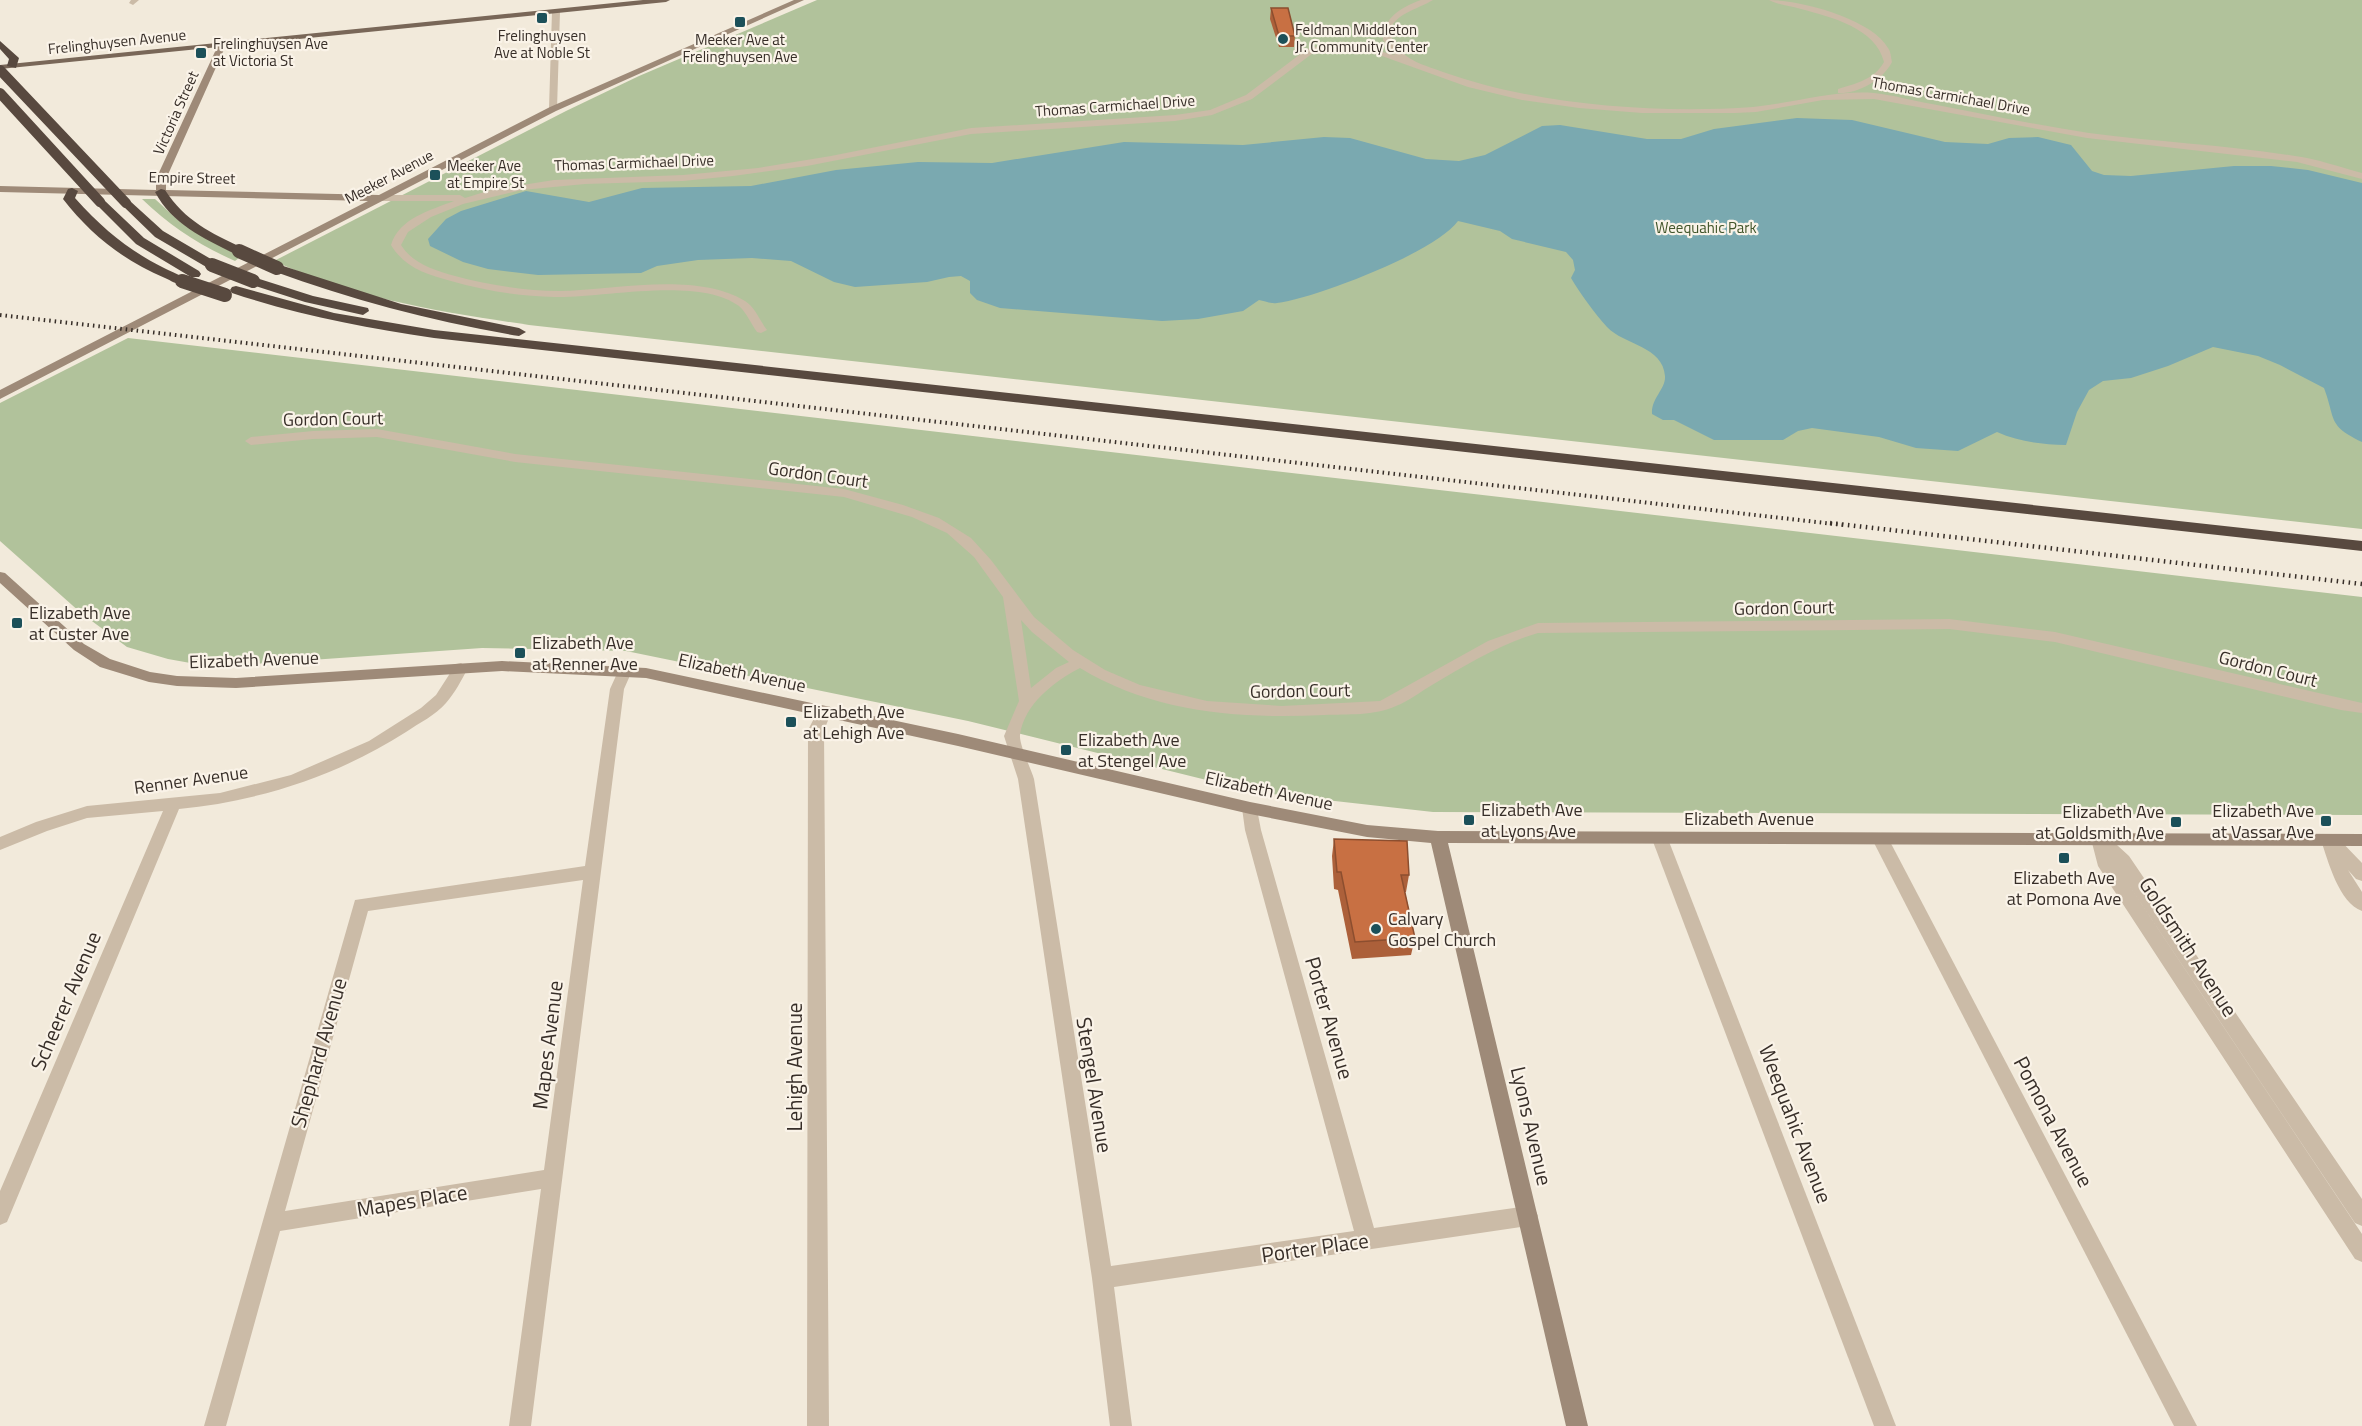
<svg xmlns="http://www.w3.org/2000/svg" width="2362" height="1426" viewBox="0 0 2362 1426" font-family="'Titillium Web',sans-serif">
<style>
.green{fill:#b1c29b}
.water{fill:#7aa9b0}
.lines{fill:none;stroke-linecap:round;stroke-linejoin:round}
.street{fill:#cbbba7;fill-rule:evenodd}
.secondary{fill:#9e8a78;fill-rule:evenodd}
.primary{fill:#796758;fill-rule:evenodd}
.highway{fill:#58493f;fill-rule:evenodd}
.rail-far1{stroke:#372e28;stroke-width:4;stroke-dasharray:1.5 4;stroke-linecap:butt}
.rail{stroke:#372e28;stroke-width:4.5;stroke-dasharray:1.5 4.5;stroke-linecap:butt}
.highway-bridge-far1{stroke:#58493f;stroke-width:10}
.highway-bridge{stroke:#58493f;stroke-width:14}
.wall{fill:#ac603a}
.building{fill:#c87043;stroke:#8c4e2f;stroke-width:1.5}
.poi-dot{fill:#1c5059;stroke:#faf3e8;stroke-width:2}
.labels{text-anchor:middle;stroke-width:4.5;stroke-linejoin:round;paint-order:stroke}
.far-poi-label{font-size:15px;fill:#372e28;stroke:#faf3e8;text-anchor:start}
.far-street-label{font-size:15px;fill:#372e28;stroke:#faf3e8}
.far-park-label{font-size:15px;fill:#42562b;stroke:#faf3e8}
.street-label{font-size:18px;fill:#372e28;stroke:#faf3e8}
.poi-label{font-size:18px;fill:#372e28;stroke:#faf3e8;text-anchor:start}
.near-street-label{font-size:21px;fill:#372e28;stroke:#faf3e8}
</style>
<rect width="100%" height="100%" fill="#f2eadb"/>
<!-- green -->
<g class="green">
<path d="M817,0H2362V529L529,325C442,312 355,299 274,261L566,111L639,76Z"/>
<path d="M142,199H155L180,222L240,257L235,261C199,245 170,226 142,199Z"/>
<polygon points="128,338 2362,597 2362,815 1433,812 1255,792 968,721 626,651 482,648 253,664 196,664 168,659 127,647 81,613 0,541 0,403"/>
</g>
<!-- water -->
<path class="water" d="M1797,118L1852,120L1945,142L1988,144L2009,138L2038,137L2071,145L2092,171L2104,175L2131,176L2234,166H2271L2308,170L2362,183V442C2327,425 2336,420 2324,388L2280,365L2258,356L2213,347L2168,366L2131,378L2103,381L2089,390L2077,412L2066,445C2041,444 2019,442 1997,432L1958,451L1916,448L1879,437L1812,428L1798,431L1783,440H1714L1674,420H1663L1652,414C1651,398 1666,389 1665,376C1663,346 1624,345 1607,327C1595,314 1580,293 1571,278L1575,270L1573,260L1566,252L1512,239L1500,231L1458,221C1436,252 1316,298 1277,303C1271,304 1265,301 1259,300L1243,311L1198,319L1162,321L1000,308L977,300L970,293V281L961,276L949,277L927,282L855,287L834,282L791,261L752,258L698,260L657,266L641,273L538,275L488,269L463,262L430,246L428,239L446,219L461,211L526,191L589,202L642,188L751,186L836,170L918,162L992,163L1124,142L1243,145L1324,137L1350,138L1426,159L1459,161L1485,155L1542,126L1560,125L1647,139H1681L1714,129Z"/>
<g class="lines">
<!-- street -->
<g class="street">
<polygon points="131,0 139,0 133,5 129,3"/>
<path d="M1421,0H1433C1415,11 1374,19 1398,48C1411,63 1425,65 1443,72C1536,105 1655,114 1753,107C1794,103 1833,90 1874,93C1894,95 1913,101 1932,104C1984,114 2036,125 2089,133C2157,142 2227,145 2295,156C2317,159 2340,167 2362,173V179L2297,162L2087,138L1874,99L1823,100L1756,112L1735,113H1642L1579,108L1522,100L1468,87L1382,56L1347,47L1313,53L1252,99L1212,115L1175,121L971,134L807,166L733,176L683,181L585,184L522,190L463,204L431,217L408,232L401,245C413,264 434,270 455,276C489,285 525,291 559,291C613,290 697,271 745,301C755,307 760,321 767,330L761,333L757,332C751,324 747,313 739,306C699,276 603,298 555,297C520,296 485,291 451,281C426,274 405,268 391,245C399,218 431,210 454,201H382L377,198L382,195H460L465,198L491,190L554,180L683,175L758,168L831,156L971,128L1175,115L1210,110L1246,95L1307,49L1329,44L1347,43L1395,55L1383,40C1383,17 1402,7 1421,0Z"/>
<path d="M1769,0C1801,0 1872,19 1888,48C1891,52 1891,58 1892,62C1883,80 1858,94 1838,93V89C1855,84 1875,79 1884,62C1876,28 1831,17 1801,9C1791,6 1778,5 1769,0Z"/>
<polygon points="556,9 560,11 557,109 553,112 549,109 552,11"/>
<path d="M377,429L515,454L844,489L903,505L939,518L971,538L991,560L1034,617L1073,650L1105,670L1140,685L1207,701L1282,706L1380,701L1488,641L1538,623L1949,619L2055,632L2362,703V713L2341,710L2055,642L1949,629L1538,633C1500,644 1466,665 1432,685C1420,692 1409,701 1396,706C1374,716 1348,714 1324,715C1240,719 1154,713 1080,668C1055,681 1024,704 1020,735C1019,744 1031,769 1034,779L1111,1266L1354,1231L1245,830L1242,808L1244,804H1256L1261,830L1374,1228L1528,1206L1535,1209L1538,1216L1535,1223L1528,1226L1114,1287L1132,1426H1110L1092,1278L1018,779L1004,736L1019,701L1003,597L974,557L947,533L912,517L844,497L515,462L377,437L313,439L251,445L245,441L251,437L313,431ZM1021,620L1032,632L1069,662L1056,668L1031,688Z"/>
<path d="M461,663L468,668C462,679 455,693 446,703C436,715 419,723 406,732C337,776 260,801 179,809L7,1222L0,1225V1191L163,811L87,818L47,831L0,850V837L36,822L87,806L220,793L291,775L369,741L421,708L436,695L456,664Z"/>
<path d="M625,666L632,671L624,689L531,1426H509L541,1189L280,1231L226,1426H204L355,900L585,866L610,689L620,667ZM583,880L544,1170L285,1211L368,911Z"/>
<polygon points="825,706 830,707 832,711 824,730 829,1426 807,1426 808,730 820,707"/>
<polygon points="1660,833 1666,834 1668,839 1896,1426 1874,1426 1652,839 1654,834"/>
<polygon points="1880,833 1886,834 2197,1426 2174,1426 1872,839 1874,834"/>
<polygon points="2099,833 2105,834 2129,856 2362,1199 2362,1226 2355,1223 2114,863 2362,1234 2362,1262 2355,1259 2098,866 2091,839 2093,834"/>
<path d="M2329,834L2335,835L2362,863V881L2356,879L2348,870L2362,892V911C2339,903 2328,861 2321,840L2323,835Z"/>
</g>
<!-- secondary -->
<g class="secondary">
<polygon points="794,0 804,0 556,111 0,399 0,390 368,201 0,192 0,186 156,190 156,179 219,43 226,45 166,179 166,190 379,195 550,107"/>
<polygon points="0,572 5,573 84,644 110,659 150,672 177,676 236,678 502,661 646,668 958,734 1250,802 1367,825 1438,831 2362,834 2362,846 1448,843 1588,1426 1566,1426 1431,843 1367,837 1250,814 958,746 646,678 502,671 236,688 177,686 149,682 100,667 74,650 0,583"/>
</g>
<!-- primary -->
<polygon class="primary" points="643,0 670,0 666,2 0,69 0,65"/>
<!-- highway -->
<g class="highway">
<polygon points="0,41 19,58 16,68 7,66 9,59 0,49"/>
<path d="M72,188L78,191L75,198C110,237 139,258 186,278L188,281L186,284C178,286 172,281 165,278C124,261 90,234 63,199L68,189Z"/>
<path d="M161,189L165,190C185,221 211,233 243,248V254H235C203,238 172,224 155,192Z"/>
<polygon points="100,199 104,200 144,238 199,271 201,274 199,277 191,277 136,244 94,202"/>
<polygon points="126,200 130,201 163,231 216,262 218,265 216,268 208,268 155,237 122,205 120,203"/>
<path d="M277,264L401,304L519,328L526,332L519,336C434,322 353,300 273,271L271,268Z"/>
<polygon points="253,277 313,296 368,308 369,311 363,315 305,302 249,284 247,281 249,278"/>
<path d="M236,286L334,313L434,330L2362,541V551L434,338C365,328 298,315 232,293L230,290L232,287Z"/>
</g>
<!-- rail-far1 -->
<polyline class="rail-far1" points="0,315 1843,525"/>
<!-- rail -->
<polyline class="rail" points="1830,523 2362,584"/>
<!-- highway-bridge-far1 -->
<g class="highway-bridge-far1">
<polyline points="0,70 126,203"/>
<polyline points="0,93 100,202"/>
</g>
<!-- highway-bridge -->
<g class="highway-bridge">
<polyline points="239,251 277,268"/>
<polyline points="212,265 253,281"/>
<polyline points="182,281 225,295"/>
</g>
</g>
<!-- wall -->
<g class="wall">
<polygon points="1271,8 1295,36 1294,47 1279,47 1270,19"/>
<polygon points="1334,839 1409,875 1406,892 1405,892 1415,938 1411,955 1352,959 1338,890 1334,889 1332,856"/>
</g>
<!-- building -->
<g class="building">
<polygon points="1271,8 1288,8 1295,36 1279,36"/>
<polygon points="1334,839 1407,841 1409,875 1401,875 1415,938 1355,942 1341,872 1337,872"/>
</g>
<!-- markers -->
<g class="poi-dot">
<rect x="536" y="12" width="12" height="12" rx="3"/>
<rect x="734" y="16" width="12" height="12" rx="3"/>
<circle cx="1283" cy="39" r="6"/>
<rect x="195" y="47" width="12" height="12" rx="3"/>
<rect x="429" y="169" width="12" height="12" rx="3"/>
<rect x="11" y="617" width="12" height="12" rx="3"/>
<rect x="514" y="647" width="12" height="12" rx="3"/>
<rect x="785" y="716" width="12" height="12" rx="3"/>
<rect x="1060" y="744" width="12" height="12" rx="3"/>
<rect x="1463" y="814" width="12" height="12" rx="3"/>
<rect x="2320" y="815" width="12" height="12" rx="3"/>
<rect x="2170" y="816" width="12" height="12" rx="3"/>
<rect x="2058" y="852" width="12" height="12" rx="3"/>
<circle cx="1376" cy="929" r="6"/>
</g>
<g class="labels">
<!-- far-poi labels -->
<g class="far-poi-label">
<text x="1295" y="35">Feldman Middleton<tspan x="1295" dy="17">Jr. Community Center</tspan></text>
<text x="542" y="41" text-anchor="middle">Frelinghuysen<tspan x="542" dy="17">Ave at Noble St</tspan></text>
<text x="740" y="45" text-anchor="middle">Meeker Ave at<tspan x="740" dy="17">Frelinghuysen Ave</tspan></text>
<text x="213" y="49">Frelinghuysen Ave<tspan x="213" dy="17">at Victoria St</tspan></text>
<text x="447" y="171">Meeker Ave<tspan x="447" dy="17">at Empire St</tspan></text>
</g>
<!-- far-street labels -->
<g class="far-street-label">
<text transform="translate(117 42) rotate(-6)" y="5">Frelinghuysen Avenue</text>
<text transform="translate(1951 96) rotate(10)" y="5">Thomas Carmichael Drive</text>
<text transform="translate(1115 106) rotate(-4)" y="5">Thomas Carmichael Drive</text>
<text transform="translate(176 113) rotate(-66)" y="5">Victoria Street</text>
<text transform="translate(634 163) rotate(-2)" y="5">Thomas Carmichael Drive</text>
<text transform="translate(389 177) rotate(-28)" y="5">Meeker Avenue</text>
<text transform="translate(192 178) rotate(1)" y="5">Empire Street</text>
</g>
<!-- far-park labels -->
<g class="far-park-label">
<text x="1706" y="233">Weequahic Park</text>
</g>
<!-- street labels -->
<g class="street-label">
<text transform="translate(333 419) rotate(-1)" y="6">Gordon Court</text>
<text transform="translate(818 475) rotate(8)" y="6">Gordon Court</text>
<text transform="translate(1784 608) rotate(-1)" y="6">Gordon Court</text>
<text transform="translate(254 660) rotate(-2)" y="6">Elizabeth Avenue</text>
<text transform="translate(2268 669) rotate(14)" y="6">Gordon Court</text>
<text transform="translate(742 673) rotate(12)" y="6">Elizabeth Avenue</text>
<text transform="translate(1300 691) rotate(-1)" y="6">Gordon Court</text>
<text transform="translate(191 780) rotate(-8)" y="6">Renner Avenue</text>
<text transform="translate(1269 791) rotate(12)" y="6">Elizabeth Avenue</text>
<text x="1749" y="825">Elizabeth Avenue</text>
</g>
<!-- poi labels -->
<g class="poi-label">
<text x="29" y="619">Elizabeth Ave<tspan x="29" dy="21">at Custer Ave</tspan></text>
<text x="532" y="649">Elizabeth Ave<tspan x="532" dy="21">at Renner Ave</tspan></text>
<text x="803" y="718">Elizabeth Ave<tspan x="803" dy="21">at Lehigh Ave</tspan></text>
<text x="1078" y="746">Elizabeth Ave<tspan x="1078" dy="21">at Stengel Ave</tspan></text>
<text x="1481" y="816">Elizabeth Ave<tspan x="1481" dy="21">at Lyons Ave</tspan></text>
<text x="2314" y="817" text-anchor="end">Elizabeth Ave<tspan x="2314" dy="21">at Vassar Ave</tspan></text>
<text x="2164" y="818" text-anchor="end">Elizabeth Ave<tspan x="2164" dy="21">at Goldsmith Ave</tspan></text>
<text x="2064" y="884" text-anchor="middle">Elizabeth Ave<tspan x="2064" dy="21">at Pomona Ave</tspan></text>
<text x="1388" y="925">Calvary<tspan x="1388" dy="21">Gospel Church</tspan></text>
</g>
<!-- near-street labels -->
<g class="near-street-label">
<text transform="translate(2188 947) rotate(57)" y="7">Goldsmith Avenue</text>
<text transform="translate(66 1001) rotate(-67)" y="7">Scheerer Avenue</text>
<text transform="translate(1329 1018) rotate(74)" y="7">Porter Avenue</text>
<text transform="translate(548 1045) rotate(-83)" y="7">Mapes Avenue</text>
<text transform="translate(319 1053) rotate(-74)" y="7">Shephard Avenue</text>
<text transform="translate(795 1067) rotate(-90)" y="7">Lehigh Avenue</text>
<text transform="translate(1094 1085) rotate(81)" y="7">Stengel Avenue</text>
<text transform="translate(2053 1122) rotate(62)" y="7">Pomona Avenue</text>
<text transform="translate(1795 1124) rotate(69)" y="7">Weequahic Avenue</text>
<text transform="translate(1531 1126) rotate(77)" y="7">Lyons Avenue</text>
<text transform="translate(412 1201) rotate(-9)" y="7">Mapes Place</text>
<text transform="translate(1315 1248) rotate(-8)" y="7">Porter Place</text>
</g>
</g>
</svg>
